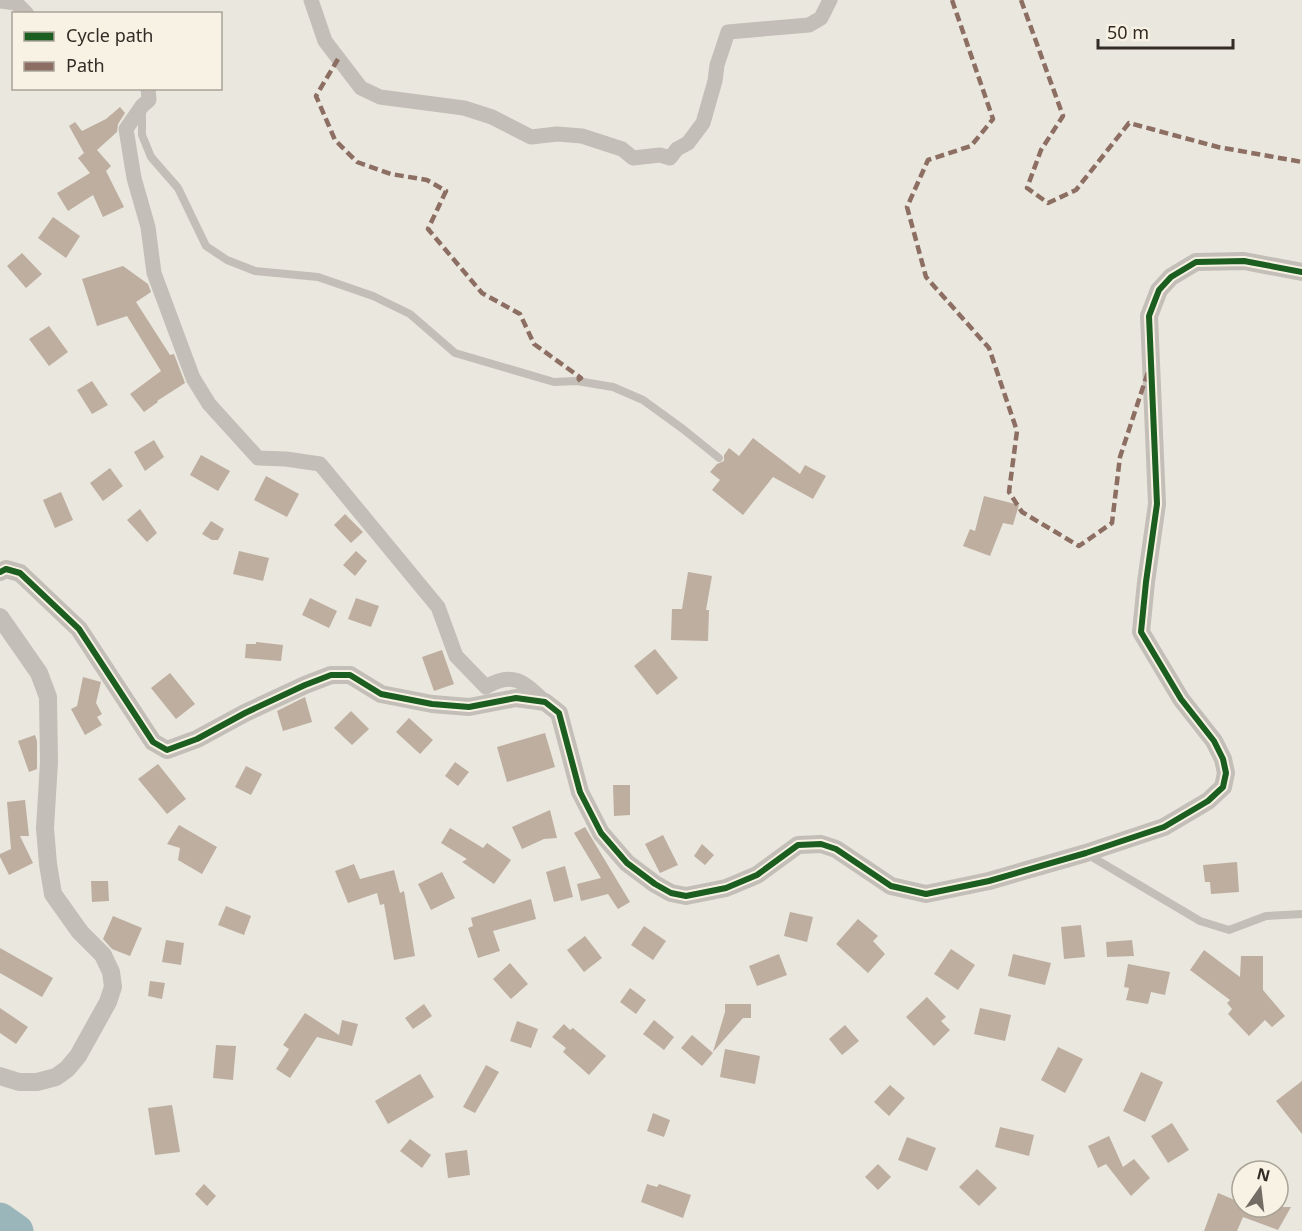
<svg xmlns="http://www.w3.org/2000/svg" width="1302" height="1231" viewBox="0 0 1302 1231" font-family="'Noto Sans',sans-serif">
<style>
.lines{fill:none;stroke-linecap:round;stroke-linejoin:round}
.river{stroke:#9bb6bb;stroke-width:33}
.building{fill:#bdaea0}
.service{stroke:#c3beb7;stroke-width:8}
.minor{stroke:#c3beb7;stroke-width:15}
.tertiary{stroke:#c3beb7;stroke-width:18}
.quiet{stroke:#8d6e63;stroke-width:4.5;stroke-dasharray:9 4.5;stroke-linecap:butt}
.cycleway-casing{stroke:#f8f2e4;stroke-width:10}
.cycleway{stroke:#1b5e20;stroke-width:6}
</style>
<rect width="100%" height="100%" fill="#eae7de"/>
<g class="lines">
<!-- river -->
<polyline class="river" points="0,1219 17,1231"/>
</g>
<!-- building -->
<g class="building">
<polygon points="120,107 125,113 118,124 117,132 97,150 111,166 106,171 124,207 103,217 93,195 68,211 57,193 90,173 78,158 84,153 69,126 75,122 82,131 106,119"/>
<polygon points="53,217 80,236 66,258 38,238"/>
<polygon points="22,253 42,274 26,288 7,266"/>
<polygon points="123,266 148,284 151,292 136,302 170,355 174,354 185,383 157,401 158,402 144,412 130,394 161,371 127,316 97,326 82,279"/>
<polygon points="49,326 68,352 49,366 29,339"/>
<polygon points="92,381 108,405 92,414 77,390"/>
<polygon points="753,438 800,474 805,465 826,476 813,499 773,477 743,515 712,490 720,480 710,472 717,464 724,461 724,455 729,448 739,456"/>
<polygon points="154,440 164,457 145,471 134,452"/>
<polygon points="201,455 230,471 218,491 190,475"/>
<polygon points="110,468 123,486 103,501 90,483"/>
<polygon points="266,476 299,494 287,517 254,500"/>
<polygon points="61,492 73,520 55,528 43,500"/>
<polygon points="984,496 1019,505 1013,525 1003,523 990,556 963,546 970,529 975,531"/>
<polygon points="140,509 157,533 147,542 127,520"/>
<polygon points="345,514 363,532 351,543 334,525"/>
<polygon points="211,521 224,529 218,540 212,540 202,534"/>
<polygon points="239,551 269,558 263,581 233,574"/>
<polygon points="356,551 367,561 355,576 343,565"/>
<polygon points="688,572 712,576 706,610 709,610 708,641 671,640 672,609 682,609"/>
<polygon points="310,598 337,611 329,628 302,615"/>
<polygon points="356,598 379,606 371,627 348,619"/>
<polygon points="256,642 283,645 281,661 245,658 246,644 256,644"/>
<polygon points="655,649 678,678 657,695 634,666"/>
<polygon points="442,650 454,684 434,691 422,657"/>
<polygon points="170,673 195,704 176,719 151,688"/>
<polygon points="83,677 101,682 96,703 102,714 97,717 102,725 85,735 71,709 77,706"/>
<polygon points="305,697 312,722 283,731 277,711"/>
<polygon points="351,711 369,729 352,745 334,728"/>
<polygon points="409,718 433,740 420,754 396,732"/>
<polygon points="545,733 555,767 507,782 497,747"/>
<polygon points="35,735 37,741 37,769 29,772 18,741"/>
<polygon points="455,762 469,772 458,786 445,776"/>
<polygon points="158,764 186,799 167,814 138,779"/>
<polygon points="246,766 262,774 251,795 235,787"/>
<polygon points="613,785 630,785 630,815 614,816"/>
<polygon points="25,800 29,836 20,836 33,863 9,875 0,857 0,854 11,849 7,802"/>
<polygon points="550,810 557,838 544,839 522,849 512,827"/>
<polygon points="179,825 217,847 202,874 178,860 180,848 167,844"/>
<polygon points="585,827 630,902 618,909 608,894 581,901 577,884 601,878 574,833"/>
<polygon points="450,828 483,848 487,843 511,860 494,884 462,862 467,859 441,843"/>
<polygon points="663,835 678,865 660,873 645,844"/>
<polygon points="702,844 714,855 705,865 694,856"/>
<polygon points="1237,862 1239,892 1211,894 1210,882 1205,882 1203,865"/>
<polygon points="354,864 360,879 394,870 400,893 404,891 415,956 394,960 384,904 380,905 377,893 348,903 335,871"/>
<polygon points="565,866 573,897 554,902 546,872"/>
<polygon points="442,872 455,898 431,910 418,884"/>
<polygon points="91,881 108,881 109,901 92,902"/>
<polygon points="531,899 536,919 493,931 500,951 478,958 468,928 473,926 471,918"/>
<polygon points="226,906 251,916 244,935 218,925"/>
<polygon points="790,912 813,917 807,942 784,936"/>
<polygon points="113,916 142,928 130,956 112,949 103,939"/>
<polygon points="858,919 878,936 873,941 885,954 868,973 836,944"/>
<polygon points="1081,925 1085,957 1064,959 1061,927"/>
<polygon points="644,926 666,941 653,960 631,945"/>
<polygon points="585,936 602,958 584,972 567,950"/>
<polygon points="166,940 184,943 181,965 162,962"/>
<polygon points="1132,940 1134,956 1107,957 1106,942"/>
<polygon points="0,948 53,978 42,997 0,973"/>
<polygon points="951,949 975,965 958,990 934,974"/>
<polygon points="1204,950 1240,977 1241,956 1263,956 1263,990 1285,1016 1272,1027 1265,1020 1249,1036 1228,1014 1232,1009 1227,1003 1230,1000 1190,970"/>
<polygon points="779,954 787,975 757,986 749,966"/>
<polygon points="1013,954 1051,963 1045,985 1008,976"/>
<polygon points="510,963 528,984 511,999 493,979"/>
<polygon points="1128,964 1170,972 1165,995 1151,992 1148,1004 1126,1000 1129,988 1124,987"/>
<polygon points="150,981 165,983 162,999 148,996"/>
<polygon points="630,988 646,1000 636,1014 620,1002"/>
<polygon points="927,997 946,1017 941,1021 950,1030 934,1046 906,1017"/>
<polygon points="424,1004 432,1016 413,1029 405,1018"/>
<polygon points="725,1004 751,1004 751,1018 743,1018 713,1052 725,1012"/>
<polygon points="0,1008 28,1027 16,1044 0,1033"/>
<polygon points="980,1008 1011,1015 1005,1041 974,1034"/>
<polygon points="305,1013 339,1035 342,1020 358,1024 352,1046 317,1037 290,1078 276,1069 289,1049 283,1045"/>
<polygon points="654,1020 674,1037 664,1050 643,1034"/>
<polygon points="517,1021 538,1029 531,1048 510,1041"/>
<polygon points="564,1024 570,1030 573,1028 606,1056 589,1075 563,1052 566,1048 552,1037"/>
<polygon points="845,1025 859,1041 842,1055 829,1039"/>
<polygon points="692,1035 713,1053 702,1066 681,1048"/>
<polygon points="216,1045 236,1046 233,1080 213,1078"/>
<polygon points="1058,1047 1083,1059 1065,1093 1041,1080"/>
<polygon points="725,1049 760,1056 755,1084 720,1077"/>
<polygon points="486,1065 499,1072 475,1113 463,1107"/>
<polygon points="1141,1072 1163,1082 1145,1122 1123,1111"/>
<polygon points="420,1074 434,1097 388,1124 375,1101"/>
<polygon points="1302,1081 1302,1134 1276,1101"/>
<polygon points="890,1085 905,1098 889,1116 874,1102"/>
<polygon points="172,1105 180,1152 155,1155 148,1108"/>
<polygon points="653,1113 670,1120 664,1137 647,1131"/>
<polygon points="1172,1123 1189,1150 1168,1163 1151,1136"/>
<polygon points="1000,1127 1034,1135 1029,1156 995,1147"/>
<polygon points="1109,1136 1123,1167 1134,1159 1150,1178 1131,1196 1106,1164 1098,1168 1088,1146"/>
<polygon points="907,1137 936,1148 927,1171 898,1160"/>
<polygon points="410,1139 431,1155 422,1168 400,1151"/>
<polygon points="467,1150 470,1175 448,1178 445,1153"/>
<polygon points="878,1164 891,1177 878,1190 865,1177"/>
<polygon points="977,1169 997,1188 979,1206 959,1187"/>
<polygon points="204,1184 216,1196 207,1206 195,1194"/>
<polygon points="647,1184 657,1187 659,1184 691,1195 683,1218 641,1202"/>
<polygon points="1218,1193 1242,1203 1242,1207 1291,1207 1278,1230 1243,1217 1237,1231 1204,1231"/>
</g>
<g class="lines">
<!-- service -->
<g class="service">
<polyline points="142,110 142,135 151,157 178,188 206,246 227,260 255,271 318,277 373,296 410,314 455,353 554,382 577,381 613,387 643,400 683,429 719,458"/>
<polyline points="1087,854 1200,921 1229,930 1266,916 1302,914"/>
</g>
<!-- minor -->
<g class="minor">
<polyline points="311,0 325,41 361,88 380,97 464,108 492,117 531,137 557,134 582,136 622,149 633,158 660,155 670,158 677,149 688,143 703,123 715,81 717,65 728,32 809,25 821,18 830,0"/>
<polyline points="0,1 16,3 27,14"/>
<path d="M148,88L149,100L142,106L126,129L134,178L148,227L154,273L193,378L209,404L258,458L286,459L320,464L438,607L456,656L486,687C513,670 525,683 545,702"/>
</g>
<!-- tertiary -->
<g class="tertiary">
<polyline points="0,572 6,569 20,573 79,629 153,742 167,750 197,739 245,713 305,685 331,675 350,675 381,694 432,704 469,707 516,698 545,702 559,713 580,792 601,833 627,863 655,884 671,893 686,896 726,888 757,875 798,845 821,844 836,849 891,886 926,894 989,881 1086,853 1164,827 1208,801 1223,787 1226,773 1223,759 1214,741 1181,699 1141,632 1146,582 1157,504 1149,316 1159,290 1171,277 1196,262 1244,261 1302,272"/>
<polyline points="0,617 39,673 48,697 49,762 45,828 48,864 53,894 80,932 103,955 111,972 113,987 108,1002 78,1056 67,1069 56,1077 37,1082 19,1082 0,1076"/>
</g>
<!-- quiet -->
<g class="quiet">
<polyline points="952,0 993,119 971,146 928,160 907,207 926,277 989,348 1017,431 1009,492 1022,512 1079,546 1112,523 1120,457 1148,372"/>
<polyline points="1021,0 1063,116 1041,150 1027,188 1048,203 1076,190 1129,123 1218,147 1302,162"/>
<polyline points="338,59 316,96 335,140 357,162 391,174 427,180 446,191 428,229 482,293 520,314 534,344 581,378 577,381"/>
</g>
<defs>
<polyline id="cycleway" points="0,572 6,569 20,573 79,629 153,742 167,750 197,739 245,713 305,685 331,675 350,675 381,694 432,704 469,707 516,698 545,702 559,713 580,792 601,833 627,863 655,884 671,893 686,896 726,888 757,875 798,845 821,844 836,849 891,886 926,894 989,881 1086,853 1164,827 1208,801 1223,787 1226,773 1223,759 1214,741 1181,699 1141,632 1146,582 1157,504 1149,316 1159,290 1171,277 1196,262 1244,261 1302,272"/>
</defs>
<!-- cycleway casing -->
<use href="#cycleway" class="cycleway-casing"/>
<!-- cycleway -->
<use href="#cycleway" class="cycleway"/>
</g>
<!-- legend -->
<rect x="12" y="12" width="210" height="78" fill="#f8f2e4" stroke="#a9a398" stroke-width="1.5"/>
<rect x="24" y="32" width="30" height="9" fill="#1b5e20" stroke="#a9a398" stroke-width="1.5"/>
<text x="66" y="42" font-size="18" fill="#332c26">Cycle path</text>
<rect x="24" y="62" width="30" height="9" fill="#8d6e63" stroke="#a9a398" stroke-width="1.5"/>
<text x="66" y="72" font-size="18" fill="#332c26">Path</text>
<!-- north arrow -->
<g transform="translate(1260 1189) rotate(14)"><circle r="28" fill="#f8f2e4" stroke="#a9a398" stroke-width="1.5"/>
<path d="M0-4.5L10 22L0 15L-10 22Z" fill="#736d66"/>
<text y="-9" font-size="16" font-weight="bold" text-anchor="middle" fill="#332c26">N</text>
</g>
<!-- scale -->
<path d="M1098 39v9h135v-9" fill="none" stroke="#332c26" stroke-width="3"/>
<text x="1107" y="39" font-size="18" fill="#332c26" stroke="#f8f2e4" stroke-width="4.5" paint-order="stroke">50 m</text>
</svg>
